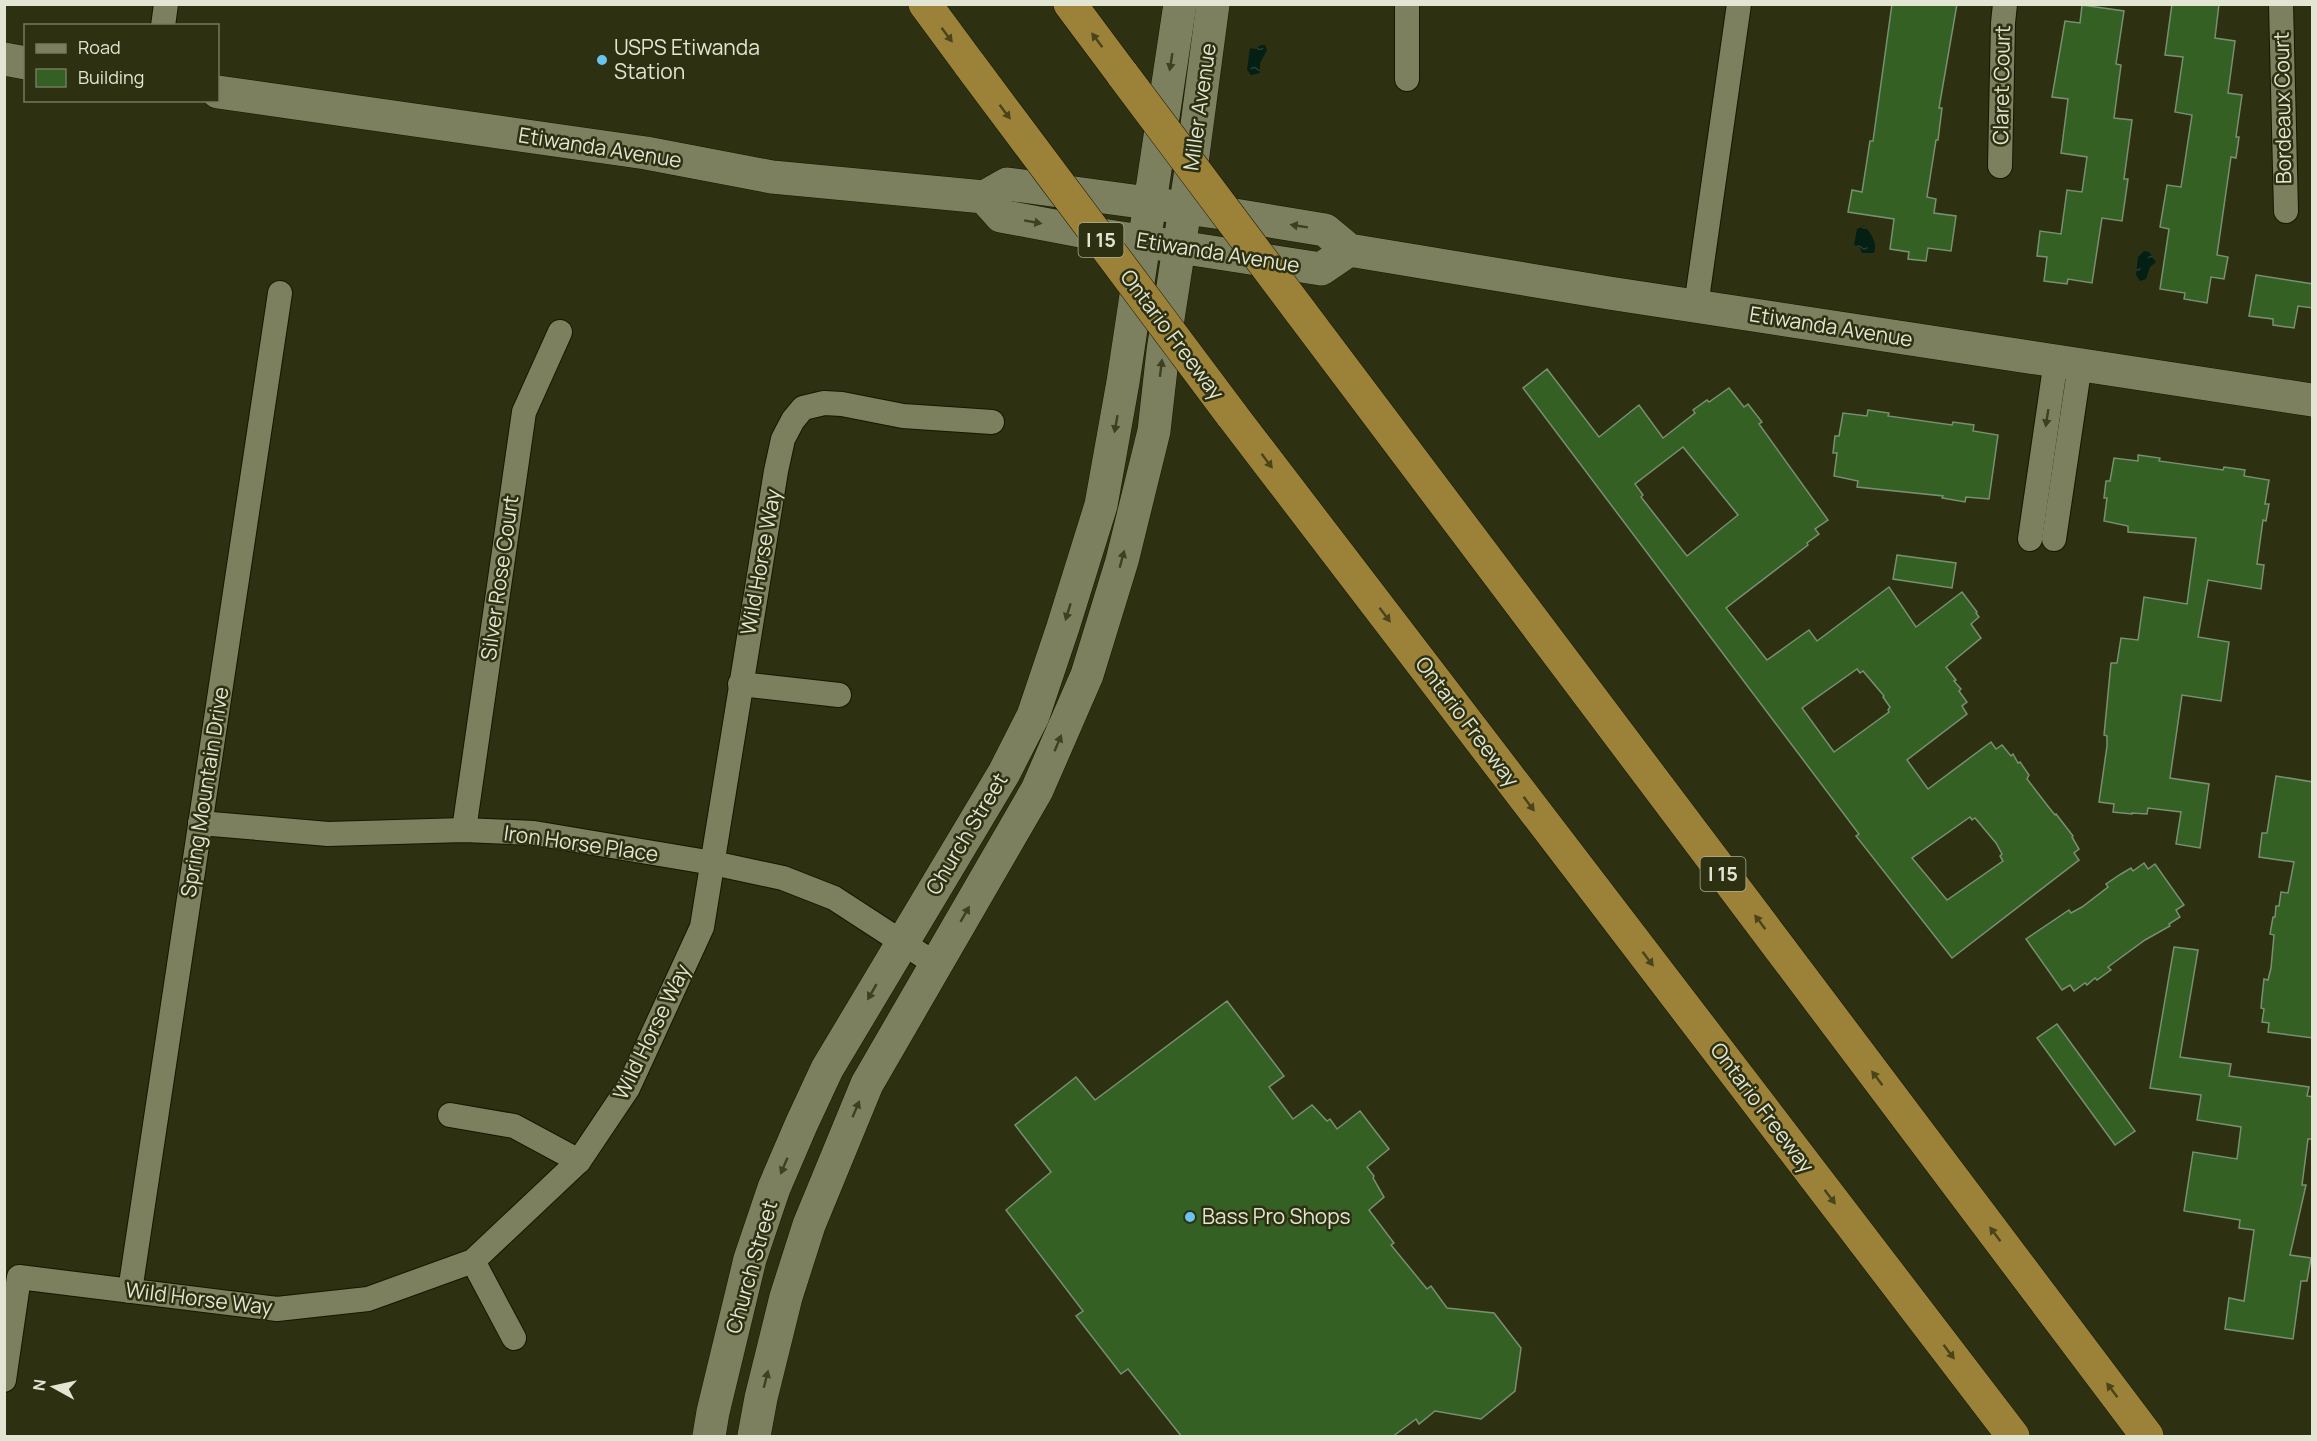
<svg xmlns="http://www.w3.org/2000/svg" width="2317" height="1441" viewBox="0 0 2317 1441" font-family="Manrope,sans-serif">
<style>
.water{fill:url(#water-ripples)}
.building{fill:#346023;stroke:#798f72;stroke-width:1.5;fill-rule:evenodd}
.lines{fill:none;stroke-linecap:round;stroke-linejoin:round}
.minor-casing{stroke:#161800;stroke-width:26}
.secondary-casing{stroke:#161800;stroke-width:34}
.motorway-casing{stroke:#161800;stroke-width:34}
.minor{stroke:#7c805f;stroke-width:24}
.secondary{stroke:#7c805f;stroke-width:33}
.motorway{stroke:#9c8239;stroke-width:33}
.motorway-bridge-casing{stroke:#161800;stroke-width:34;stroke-linecap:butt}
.motorway-bridge{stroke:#9c8239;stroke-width:33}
.oneway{fill:#49441b}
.oneway2{fill:#3d4021}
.poi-dot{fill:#6bc3f2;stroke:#2d3011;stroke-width:2}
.labels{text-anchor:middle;stroke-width:5;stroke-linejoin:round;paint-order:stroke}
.shield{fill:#2d3011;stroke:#acaf98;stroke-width:1.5}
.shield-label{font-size:20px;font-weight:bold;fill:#e2e5d2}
.poi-label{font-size:21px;fill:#e2e5d2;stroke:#2d3011;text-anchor:start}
.street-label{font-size:21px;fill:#e2e5d2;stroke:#2d3011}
</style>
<defs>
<pattern id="water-ripples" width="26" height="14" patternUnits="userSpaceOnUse" patternTransform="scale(1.5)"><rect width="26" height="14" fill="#041f13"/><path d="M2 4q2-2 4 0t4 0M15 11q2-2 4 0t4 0" fill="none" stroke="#283f34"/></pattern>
</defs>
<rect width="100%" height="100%" fill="#2d3011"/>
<!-- water -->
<g class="water">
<polygon points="1261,45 1265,45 1267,50 1260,63 1260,73 1251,75 1247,70 1250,48 1256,49"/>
<path d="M1864,226C1871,233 1878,243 1874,253H1862L1860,248L1854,245L1857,229Z"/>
<polygon points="2144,251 2149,252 2156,262 2150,267 2146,279 2140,281 2136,275 2138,257"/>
</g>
<!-- building -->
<g class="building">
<polygon points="1892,4 1957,4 1939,108 1942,108 1938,140 1936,140 1927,197 1936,199 1934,213 1956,216 1951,251 1928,248 1926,261 1908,259 1909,252 1890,249 1894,219 1848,212 1852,190 1862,192 1870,141 1873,141"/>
<polygon points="2172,4 2219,4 2215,38 2235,41 2228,93 2242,95 2236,137 2239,137 2236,158 2231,157 2217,255 2228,257 2224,279 2211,277 2207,303 2184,299 2185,293 2160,289 2169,229 2160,227 2167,185 2181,187 2192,115 2175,112 2183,57 2165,55"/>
<polygon points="2082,5 2124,11 2116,64 2121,65 2114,118 2132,120 2124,179 2128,179 2122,221 2102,218 2092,283 2068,279 2067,284 2044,281 2047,257 2037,256 2040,231 2061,234 2067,190 2082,192 2087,157 2061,153 2068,99 2052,97 2065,21 2080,23"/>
<polygon points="2256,275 2313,284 2313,308 2298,306 2294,328 2273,325 2273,319 2249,316"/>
<path d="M1547,369L1599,437L1639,405L1663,438L1695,413L1693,410L1707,400L1709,402L1729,388L1744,407L1748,404L1762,422L1759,424L1828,520L1815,529L1819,534L1807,543L1808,545L1726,608L1767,660L1809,630L1817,641L1889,587L1916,627L1962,592L1977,612L1976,613L1979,617L1971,624L1981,638L1946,667L1956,680L1954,681L1961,689L1959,691L1967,702L1962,706L1967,714L1907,760L1928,789L1991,742L1996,749L2002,745L2011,756L2013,754L2018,763L2020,762L2029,775L2027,779L2047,805L2055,815L2056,814L2073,836L2072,837L2079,849L2074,853L2079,860L1952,958L1856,836L1859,834L1523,388ZM1683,447L1738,515L1687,556L1641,497L1643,495L1635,484ZM1857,669L1860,673L1863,671L1884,696L1883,697L1890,707L1888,710L1889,712L1834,752L1802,708ZM1970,817L1972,820L1975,818L1996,843L2002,854L2000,856L2003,861L1947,900L1912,858Z"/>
<polygon points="1868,410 1889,413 1888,416 1952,425 1953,422 1974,425 1973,431 1998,435 1989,499 1966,497 1965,502 1942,498 1943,496 1857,487 1858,481 1834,476 1837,453 1833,453 1835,436 1839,436 1843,413 1867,416"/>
<polygon points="2138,455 2160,458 2159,461 2223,470 2224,467 2245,470 2244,476 2269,480 2265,504 2269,504 2266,521 2263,520 2257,564 2264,565 2261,589 2208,580 2198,637 2229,642 2221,701 2182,695 2170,778 2209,784 2200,848 2176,844 2181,812 2148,808 2147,814 2132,813 2132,814 2113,812 2114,804 2099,802 2107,746 2107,736 2104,735 2111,663 2117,663 2121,638 2138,640 2144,597 2187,604 2196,538 2128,532 2128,526 2104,521 2107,498 2104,498 2106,481 2110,481 2114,458 2138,461"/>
<polygon points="1897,555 1956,563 1952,588 1893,579"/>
<polygon points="2276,776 2313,782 2313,1038 2268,1032 2269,1023 2262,1022 2264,1009 2261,1008 2262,997 2264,979 2268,980 2271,968 2274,935 2270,934 2273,917 2275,917 2276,906 2279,906 2281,892 2288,893 2294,862 2259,857 2262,833 2267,833"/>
<polygon points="2144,863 2148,869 2155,864 2184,905 2176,910 2180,917 2169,924 2170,926 2145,940 2108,967 2111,970 2097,980 2095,978 2087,985 2085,983 2074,991 2070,985 2062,990 2026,939 2069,910 2071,913 2082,907 2108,887 2106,884 2121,874 2131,868 2133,871"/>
<polygon points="2174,947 2198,950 2180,1057 2231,1064 2229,1076 2309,1087 2307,1096 2313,1097 2313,1139 2308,1139 2302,1185 2306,1185 2290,1255 2311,1258 2307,1281 2301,1281 2293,1339 2225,1329 2229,1298 2244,1301 2254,1230 2239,1228 2240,1220 2184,1211 2193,1152 2237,1159 2241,1127 2197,1120 2201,1095 2150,1088"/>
<polygon points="1227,1001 1284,1076 1269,1087 1293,1119 1312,1105 1327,1121 1330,1119 1337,1129 1360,1111 1389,1149 1367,1167 1374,1176 1373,1178 1384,1197 1369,1210 1394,1243 1391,1245 1427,1289 1431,1286 1447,1308 1494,1313 1521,1348 1515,1391 1481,1419 1435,1411 1419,1424 1416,1419 1392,1437 1182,1437 1128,1369 1121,1374 1076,1316 1083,1311 1006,1210 1051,1172 1015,1125 1076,1077 1095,1100"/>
<polygon points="2057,1024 2135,1131 2115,1145 2037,1038"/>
</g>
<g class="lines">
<defs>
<g id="minor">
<polyline points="1407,4 1407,79"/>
<polyline points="2281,4 2286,211"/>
<polyline points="163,26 166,4"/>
<polyline points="2000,166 2003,23 2005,4"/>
<polyline points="1696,306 1739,4"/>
<polyline points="2030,539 2056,360"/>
<polyline points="2054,539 2080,364"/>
<polyline points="740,684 839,695"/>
<polyline points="200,823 328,834 464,830 534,833 713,863 783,878 834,898 937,965"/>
<polyline points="464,830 524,412 560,332"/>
<polyline points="450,1115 514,1126 579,1161"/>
<polyline points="473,1261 514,1338"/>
<polyline points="130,1291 280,293"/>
<polyline points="4,1380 19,1277 277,1309 368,1299 473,1261 579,1161 628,1088 702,927 776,471 783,439 793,420 803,408 824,403 842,404 903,416 992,422"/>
</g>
<g id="secondary">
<polyline points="4,59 26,63"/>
<polyline points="218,92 646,153 772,177 984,197 1007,184 1222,213 1325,230 1349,250 1609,293 2312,400"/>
<polyline points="984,197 1001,216 1102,235 1321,269 1349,250"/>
<polyline points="709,1436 713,1412 750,1259 774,1188 801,1125 827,1069 1004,773 1033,716 1063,627 1101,505 1123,382 1180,4"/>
<polyline points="754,1436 761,1398 786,1297 809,1225 867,1084 1037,790 1087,675 1122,561 1154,431 1163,351 1191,170 1213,4"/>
</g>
<g id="motorway">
<polyline points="925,4 970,65"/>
<polyline points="1070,4 1123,75"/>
<polyline points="1300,311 2147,1436"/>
<polyline points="1231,414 2013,1436"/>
</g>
</defs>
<!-- minor casing -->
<use href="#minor" class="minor-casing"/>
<!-- secondary casing -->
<use href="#secondary" class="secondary-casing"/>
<!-- motorway casing -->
<use href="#motorway" class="motorway-casing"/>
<!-- minor -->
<use href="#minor" class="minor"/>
<!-- secondary -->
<use href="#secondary" class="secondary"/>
<!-- motorway -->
<use href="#motorway" class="motorway"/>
<defs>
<g id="motorway-bridge">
<polyline points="970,65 1231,414"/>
<polyline points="1123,75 1300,311"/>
</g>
</defs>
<!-- motorway-bridge casing -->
<use href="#motorway-bridge" class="motorway-bridge-casing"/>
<!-- motorway-bridge -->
<use href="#motorway-bridge" class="motorway-bridge"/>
</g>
<!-- one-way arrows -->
<defs><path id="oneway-solid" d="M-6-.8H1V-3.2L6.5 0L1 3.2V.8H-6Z" transform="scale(1.5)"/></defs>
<g class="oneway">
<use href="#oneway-solid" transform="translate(947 35) rotate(53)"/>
<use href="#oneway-solid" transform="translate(1097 40) rotate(-127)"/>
<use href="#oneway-solid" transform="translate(1005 112) rotate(53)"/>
<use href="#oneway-solid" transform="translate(1267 461) rotate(53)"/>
<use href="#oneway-solid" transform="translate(1385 615) rotate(53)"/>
<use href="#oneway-solid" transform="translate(1529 804) rotate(53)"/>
<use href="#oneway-solid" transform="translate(1760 922) rotate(-127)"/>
<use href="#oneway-solid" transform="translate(1648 959) rotate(53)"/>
<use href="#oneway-solid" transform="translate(1877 1078) rotate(-127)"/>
<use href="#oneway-solid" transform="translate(1830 1197) rotate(53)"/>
<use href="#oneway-solid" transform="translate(1995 1234) rotate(-127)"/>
<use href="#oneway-solid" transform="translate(1949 1352) rotate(53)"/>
<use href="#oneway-solid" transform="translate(2112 1390) rotate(-127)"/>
</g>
<g class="oneway2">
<use href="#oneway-solid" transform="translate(1171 62) rotate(99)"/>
<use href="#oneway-solid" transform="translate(1033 222) rotate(10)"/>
<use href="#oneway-solid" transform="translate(1299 226) rotate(-171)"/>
<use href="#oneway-solid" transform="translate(1161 368) rotate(-83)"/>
<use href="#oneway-solid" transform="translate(2047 418) rotate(99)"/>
<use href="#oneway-solid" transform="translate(1116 424) rotate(100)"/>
<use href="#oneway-solid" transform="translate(1122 559) rotate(-75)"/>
<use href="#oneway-solid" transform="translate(1068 612) rotate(107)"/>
<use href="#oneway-solid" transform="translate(1058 743) rotate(-67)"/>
<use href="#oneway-solid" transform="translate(965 914) rotate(-60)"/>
<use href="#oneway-solid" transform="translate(872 992) rotate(120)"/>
<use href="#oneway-solid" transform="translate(856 1109) rotate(-67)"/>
<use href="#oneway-solid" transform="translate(784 1166) rotate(113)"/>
<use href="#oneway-solid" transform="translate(766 1379) rotate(-76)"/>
</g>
<!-- markers -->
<g class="poi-dot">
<circle cx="602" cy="60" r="6"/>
<circle cx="1190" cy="1217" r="6"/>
</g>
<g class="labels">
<!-- shield labels -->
<g class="shield">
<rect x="1078.5" y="223" width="45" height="34" rx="4.5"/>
<rect x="1700.5" y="857" width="45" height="34" rx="4.5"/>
</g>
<g class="shield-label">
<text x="1101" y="247">I 15</text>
<text x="1723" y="881">I 15</text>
</g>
<!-- poi labels -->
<g class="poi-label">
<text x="614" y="55">USPS Etiwanda<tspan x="614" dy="24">Station</tspan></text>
<text x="1202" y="1224">Bass Pro Shops</text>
</g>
<!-- street labels -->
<g class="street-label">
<text transform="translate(2002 85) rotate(-89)" y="7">Claret Court</text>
<text transform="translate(1200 107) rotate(-82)" y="7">Miller Avenue</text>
<text transform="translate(2283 108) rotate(-91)" y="7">Bordeaux Court</text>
<text transform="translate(600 148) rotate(9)" y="7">Etiwanda Avenue</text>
<text transform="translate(1218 253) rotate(9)" y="7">Etiwanda Avenue</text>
<text transform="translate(1831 327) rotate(9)" y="7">Etiwanda Avenue</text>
<text transform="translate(1172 335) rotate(53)" y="7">Ontario Freeway</text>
<text transform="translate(761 562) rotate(-80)" y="7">Wild Horse Way</text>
<text transform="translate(500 578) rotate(-82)" y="7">Silver Rose Court</text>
<text transform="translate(1467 722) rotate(53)" y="7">Ontario Freeway</text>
<text transform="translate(205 792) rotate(-81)" y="7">Spring Mountain Drive</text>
<text transform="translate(967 834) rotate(-59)" y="7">Church Street</text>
<text transform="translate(581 844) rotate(8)" y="7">Iron Horse Place</text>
<text transform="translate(652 1032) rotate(-64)" y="7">Wild Horse Way</text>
<text transform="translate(1762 1108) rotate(53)" y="7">Ontario Freeway</text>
<text transform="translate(752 1267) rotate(-74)" y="7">Church Street</text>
<text transform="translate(199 1299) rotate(7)" y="7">Wild Horse Way</text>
</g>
</g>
<!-- border -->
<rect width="2317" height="1441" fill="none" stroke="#e2e5d2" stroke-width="12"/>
<!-- legend -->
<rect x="24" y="24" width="195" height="78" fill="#2d3011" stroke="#75785e" stroke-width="1.5"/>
<rect x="36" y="44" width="30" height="9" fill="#7c805f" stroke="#75785e" stroke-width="1.5"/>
<text x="78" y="54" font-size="18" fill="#e2e5d2">Road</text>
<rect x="36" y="69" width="30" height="18" fill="#346023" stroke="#75785e" stroke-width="1.5"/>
<text x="78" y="84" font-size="18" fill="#e2e5d2">Building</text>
<!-- north arrow -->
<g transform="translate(54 1387) rotate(278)" stroke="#2d3011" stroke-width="4.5" paint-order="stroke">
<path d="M0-4.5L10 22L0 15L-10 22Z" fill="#e2e5d2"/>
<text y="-9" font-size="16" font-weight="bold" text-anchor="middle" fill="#e2e5d2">N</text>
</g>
</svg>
